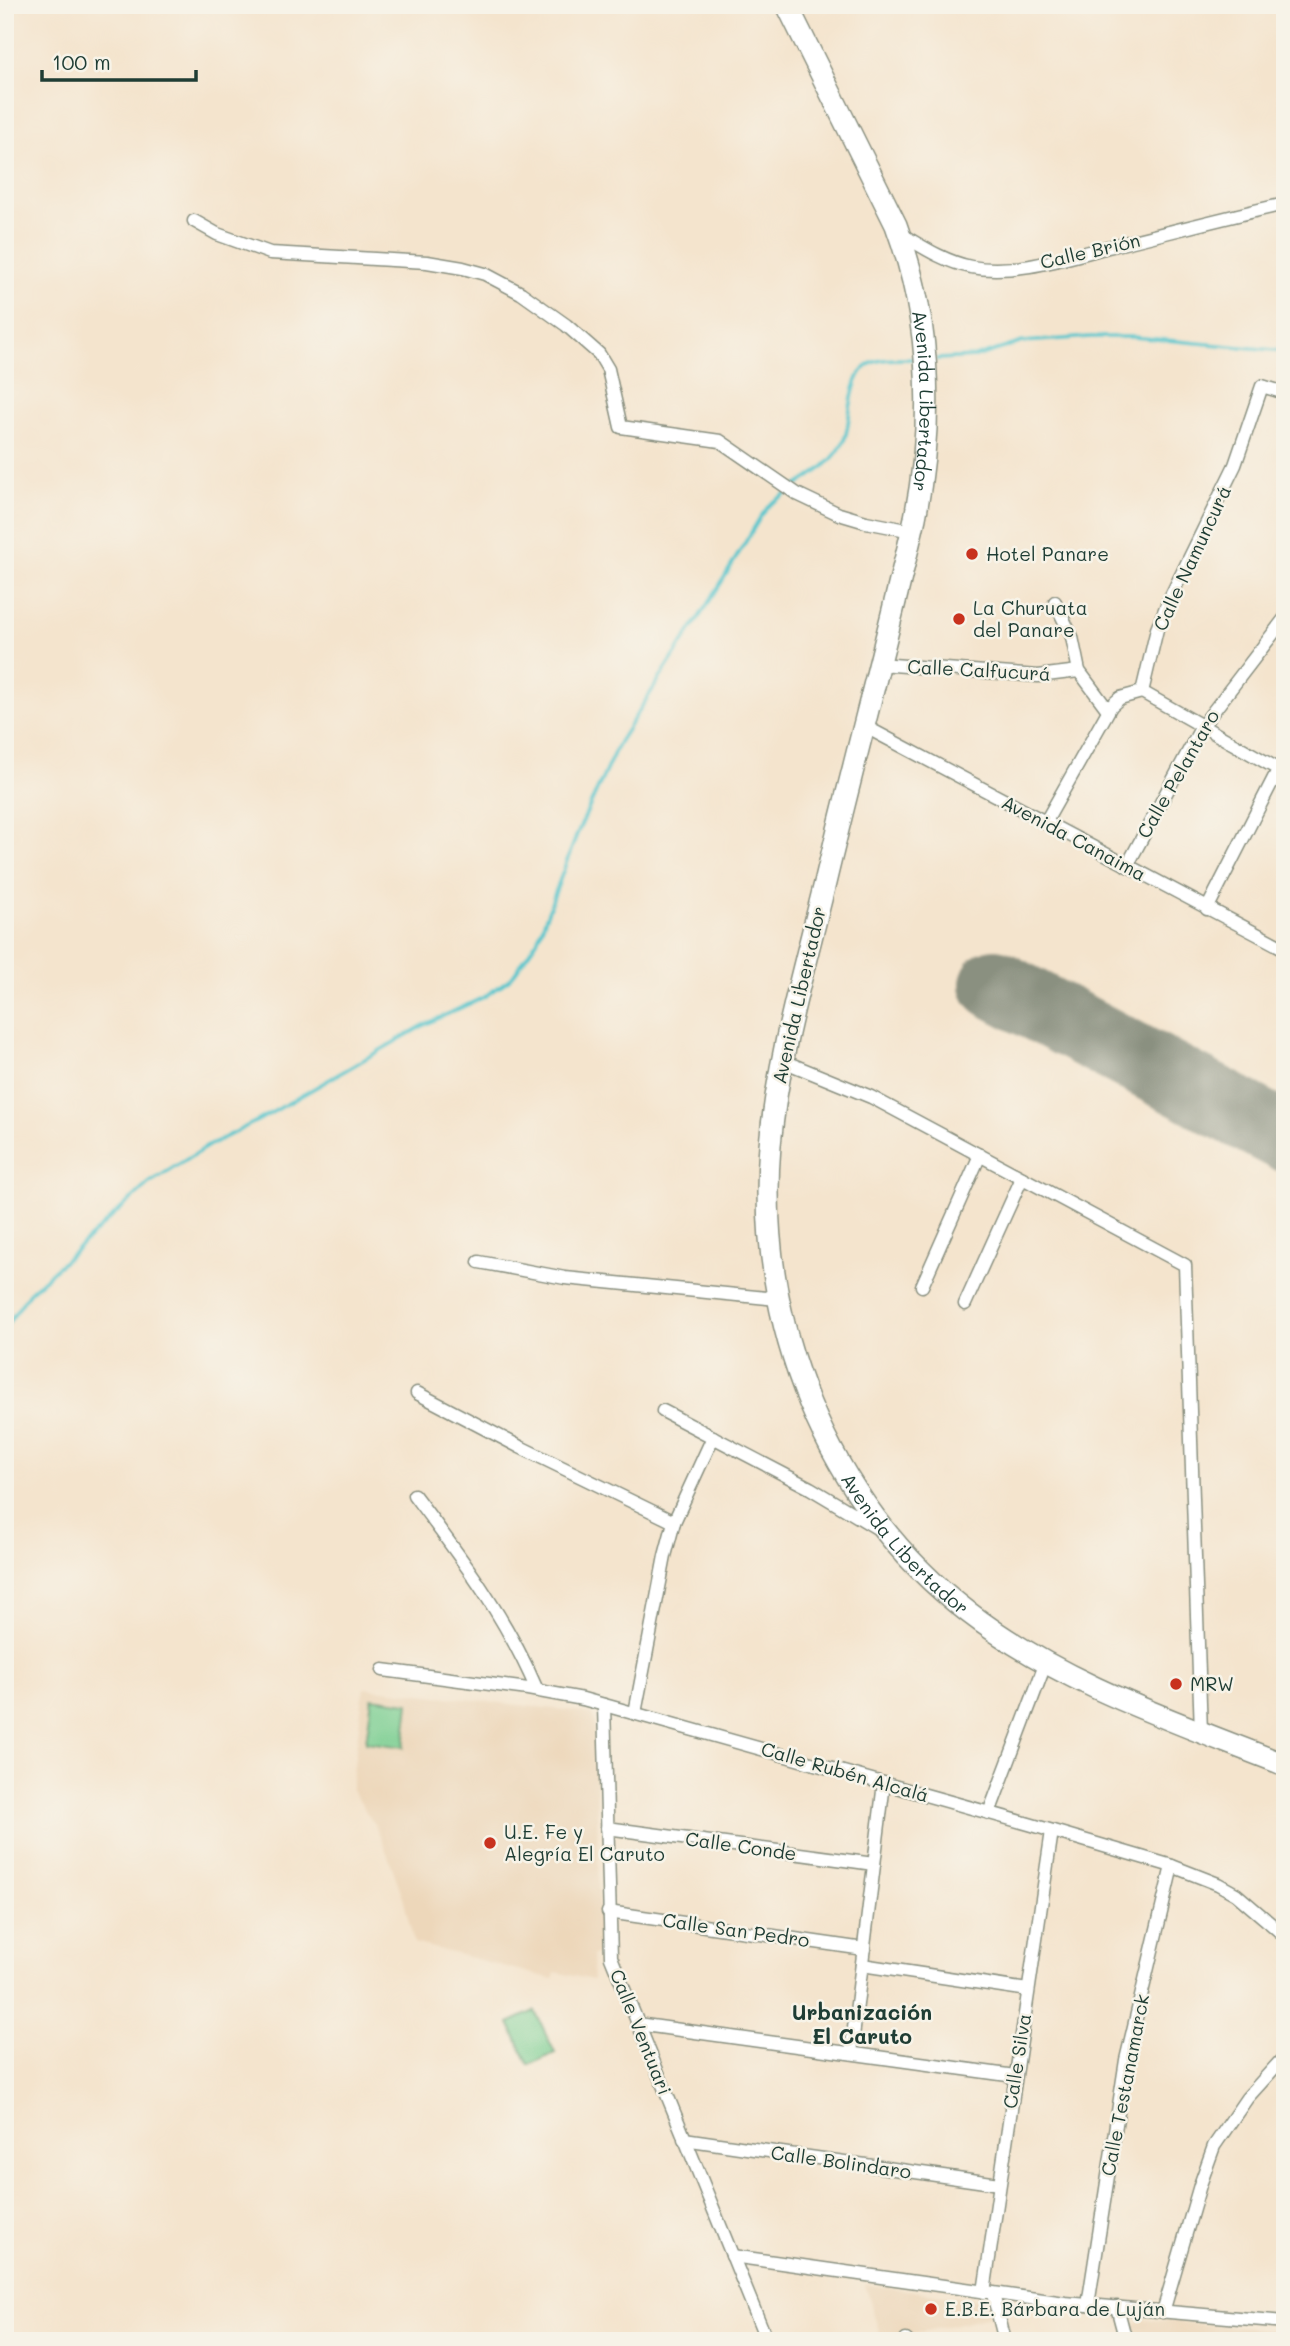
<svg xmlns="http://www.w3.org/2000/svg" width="1290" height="2346" viewBox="0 0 1290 2346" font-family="Mali,sans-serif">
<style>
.built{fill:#edd7ba}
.green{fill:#7ace91;stroke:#4c8662;stroke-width:2}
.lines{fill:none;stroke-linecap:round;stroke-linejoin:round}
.stream{stroke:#58c6cd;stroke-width:3.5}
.runway{stroke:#8a9080;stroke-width:70}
.minor-casing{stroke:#8a9080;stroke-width:15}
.trunk-casing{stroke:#8a9080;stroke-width:24}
.minor{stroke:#fff;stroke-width:12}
.trunk{stroke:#fff;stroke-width:21}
.poi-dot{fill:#c8321e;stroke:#f7f3e8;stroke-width:2.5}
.labels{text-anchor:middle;stroke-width:5;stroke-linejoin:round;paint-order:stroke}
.street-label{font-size:19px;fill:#1f3d34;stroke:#f7f3e8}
.poi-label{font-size:19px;fill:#1f3d34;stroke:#f7f3e8;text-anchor:start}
.neighbourhood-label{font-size:21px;font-weight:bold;fill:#1f3d34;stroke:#f7f3e8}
</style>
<rect width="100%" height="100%" fill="#f7f3e8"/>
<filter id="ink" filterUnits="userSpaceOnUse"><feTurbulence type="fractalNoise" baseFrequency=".0143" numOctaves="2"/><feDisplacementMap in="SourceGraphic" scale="14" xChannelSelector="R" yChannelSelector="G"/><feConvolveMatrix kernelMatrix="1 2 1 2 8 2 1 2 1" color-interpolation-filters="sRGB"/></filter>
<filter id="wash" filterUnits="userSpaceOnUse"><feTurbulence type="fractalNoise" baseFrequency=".00686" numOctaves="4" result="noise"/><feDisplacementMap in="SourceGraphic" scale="28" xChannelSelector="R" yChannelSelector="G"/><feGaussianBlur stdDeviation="1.57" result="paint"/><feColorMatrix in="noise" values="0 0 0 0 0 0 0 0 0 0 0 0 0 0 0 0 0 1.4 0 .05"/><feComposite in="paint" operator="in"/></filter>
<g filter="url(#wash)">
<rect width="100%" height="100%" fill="#f4e4cd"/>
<!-- built -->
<g class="built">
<polygon points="364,1688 583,1712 593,1715 595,1722 600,1954 592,1955 593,1980 555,1972 553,1979 414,1943 403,1897 389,1858 377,1829 351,1788"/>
<polygon points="865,2284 989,2302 991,2316 882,2341"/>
<polygon points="1143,2319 1285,2331 1285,2341 1136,2341 1134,2324"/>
</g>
<!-- green -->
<g class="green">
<polygon points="372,1698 409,1703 404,1747 366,1742"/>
<polygon points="535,2011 555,2053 529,2065 509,2023"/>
</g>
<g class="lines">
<!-- stream -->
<g class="stream">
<polyline points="937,359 975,357 1023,342 1090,337 1133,337 1285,351"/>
<path d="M793,488C811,476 831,465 842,445C849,432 848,418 851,403C859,356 875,359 917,359"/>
<polyline points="5,1328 29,1293 149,1183 208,1146 259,1120 424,1025 484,997 511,978 537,941 577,834 619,742 721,583 761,516 771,504 787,493"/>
</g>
<!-- runway -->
<polyline class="runway" points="995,984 1285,1137"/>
</g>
</g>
<g filter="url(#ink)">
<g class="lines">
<defs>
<g id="minor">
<polyline points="194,221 217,234 270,253 427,262 463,268 485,274 521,293 566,325 599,354 608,369 621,427 720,441 797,494 839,514 866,522 912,531"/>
<path d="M899,233C921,246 945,262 971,267C1016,275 1065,258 1108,247C1167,233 1226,217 1285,204"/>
<polyline points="1055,602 1072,637 1079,671 1108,710"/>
<polyline points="879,664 1038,676 1079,671"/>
<polyline points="1142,692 1157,629 1168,602 1235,465 1262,386 1285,393"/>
<polyline points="1142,692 1285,773"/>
<polyline points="864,726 1285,949"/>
<polyline points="1045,823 1111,706 1120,698 1142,692"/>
<polyline points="1127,866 1202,726 1285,618"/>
<polyline points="1207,909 1278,770"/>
<polyline points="783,1061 871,1097 1185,1265 1201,1732"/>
<polyline points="479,1262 565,1278 777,1299"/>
<polyline points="922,1286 980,1155"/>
<polyline points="965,1304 1022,1178"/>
<polyline points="417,1393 520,1447 674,1522"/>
<polyline points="663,1411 810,1488 877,1528"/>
<path d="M414,1495C462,1559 505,1615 537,1690"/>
<polyline points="383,1670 528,1689 583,1699 1029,1824 1172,1866 1218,1884 1236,1894 1285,1936"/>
<polyline points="604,1705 611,1957 767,2341"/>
<polyline points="635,1713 665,1556 674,1522 713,1437"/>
<polyline points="989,1813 1046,1662"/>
<polyline points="607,1828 874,1864"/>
<polyline points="608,1912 864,1949"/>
<polyline points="862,1965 1028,1990"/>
<polyline points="637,2024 1015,2076"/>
<polyline points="851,2053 884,1783"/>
<polyline points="684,2139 999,2184"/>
<polyline points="732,2256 1065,2303 1285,2322"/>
<polyline points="984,2292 1052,1831"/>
<polyline points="993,2294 1005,2341"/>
<polyline points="1088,2305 1126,2060 1172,1866"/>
<polyline points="1117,2307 1126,2341"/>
<polyline points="1163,2312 1200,2185 1214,2146 1247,2098 1285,2056"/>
<polyline points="906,2340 907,2341"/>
</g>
<g id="trunk">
<path id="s1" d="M787,5L896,225C931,320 934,420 915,518C887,640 854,761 825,883C804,969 778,1056 770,1145C755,1321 826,1503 968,1612C1061,1684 1177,1722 1285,1765"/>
</g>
</defs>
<!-- minor casing -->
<use href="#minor" class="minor-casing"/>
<!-- trunk casing -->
<use href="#trunk" class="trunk-casing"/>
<!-- minor -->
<use href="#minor" class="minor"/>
<!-- trunk -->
<use href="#trunk" class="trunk"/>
</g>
</g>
<!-- markers -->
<g class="poi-dot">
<circle cx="972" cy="554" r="7"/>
<circle cx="959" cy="619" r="7"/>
<circle cx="1176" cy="1684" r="7"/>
<circle cx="490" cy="1843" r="7"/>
<circle cx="931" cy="2309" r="7"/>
</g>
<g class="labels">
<!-- street labels -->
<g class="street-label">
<text transform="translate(1090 251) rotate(-13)" y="7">Calle Brión</text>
<text dy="7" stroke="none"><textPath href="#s1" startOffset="425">Avenida Libertador</textPath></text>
<text transform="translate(1192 558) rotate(-65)" y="7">Calle Namuncurá</text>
<text transform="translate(979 670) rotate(3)" y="7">Calle Calfucurá</text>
<text transform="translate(1178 774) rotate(-60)" y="7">Calle Pelantaro</text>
<text transform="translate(1074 838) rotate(28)" y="7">Avenida Canaima</text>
<text transform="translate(799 995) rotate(-77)" y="7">Avenida Libertador</text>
<text dy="7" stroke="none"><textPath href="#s1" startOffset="1622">Avenida Libertador</textPath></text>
<text transform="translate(845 1772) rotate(16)" y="7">Calle Rubén Alcalá</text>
<text transform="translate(741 1846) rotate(8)" y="7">Calle Conde</text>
<text transform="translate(736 1930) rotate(8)" y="7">Calle San Pedro</text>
<text transform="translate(641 2032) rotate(68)" y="7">Calle Ventuari</text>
<text transform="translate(1017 2061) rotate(-81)" y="7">Calle Silva</text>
<text transform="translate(1125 2085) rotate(-79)" y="7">Calle Testanamarck</text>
<text transform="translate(841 2162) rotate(8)" y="7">Calle Bolindaro</text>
</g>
<!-- poi labels -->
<g class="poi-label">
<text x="986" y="561">Hotel Panare</text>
<text x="973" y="615">La Churuata<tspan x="973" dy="22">del Panare</tspan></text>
<text x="1190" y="1691">MRW</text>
<text x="504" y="1839">U.E. Fe y<tspan x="504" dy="22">Alegría El Caruto</tspan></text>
<text x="945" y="2316">E.B.E. Bárbara de Luján</text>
</g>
<!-- neighbourhood labels -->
<g class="neighbourhood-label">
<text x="862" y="2020">Urbanización<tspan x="862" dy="24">El Caruto</tspan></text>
</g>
</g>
<!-- margin -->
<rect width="1290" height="2346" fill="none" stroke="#f7f3e8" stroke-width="28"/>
<!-- scale -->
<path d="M42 70v10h154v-10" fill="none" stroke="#1f3d34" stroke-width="3.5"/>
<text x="52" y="70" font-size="21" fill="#1f3d34" stroke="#f7f3e8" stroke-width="5" paint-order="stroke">100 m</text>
</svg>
